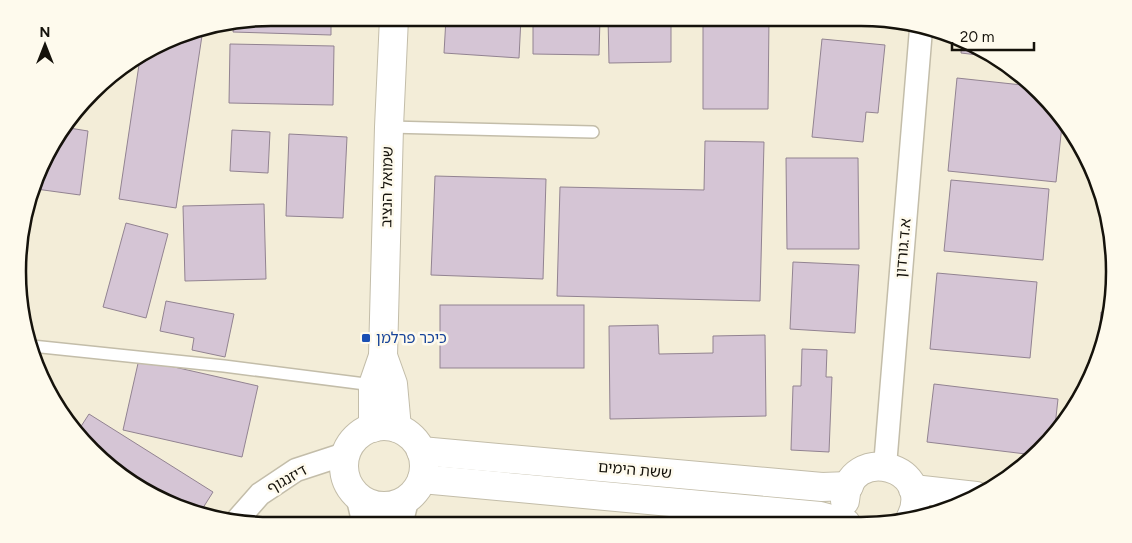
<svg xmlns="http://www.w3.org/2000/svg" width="1132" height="543" viewBox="0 0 1132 543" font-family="Figtree,'Noto Sans Hebrew',sans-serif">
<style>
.building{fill:#d5c5d5;stroke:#928391}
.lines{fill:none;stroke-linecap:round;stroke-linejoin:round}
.service-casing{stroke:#c3bda9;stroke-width:14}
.minor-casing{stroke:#c3bda9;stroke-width:25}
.tertiary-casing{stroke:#c3bda9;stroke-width:30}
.service{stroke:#fff;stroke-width:11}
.minor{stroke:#fff;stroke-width:22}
.tertiary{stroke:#fff;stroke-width:28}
.transit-dot{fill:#1a4fb4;stroke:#fefaed;stroke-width:2}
.labels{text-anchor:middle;stroke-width:5;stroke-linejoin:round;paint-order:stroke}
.street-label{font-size:15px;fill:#15120b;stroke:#fefaed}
.transit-label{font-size:15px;fill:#164399;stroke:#fefaed;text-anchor:start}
.rim{fill:none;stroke:#15120b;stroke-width:2.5}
</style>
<rect width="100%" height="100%" fill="#f3edd8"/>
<!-- building -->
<g class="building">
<polygon points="272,18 331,18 331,35 233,32 234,24"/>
<polygon points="446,18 521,18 519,58 444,53"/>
<polygon points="533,18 600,18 599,55 533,54"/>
<polygon points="608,18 671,18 671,62 609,63"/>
<polygon points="703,18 769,18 768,109 703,109"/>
<polygon points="203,29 176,208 119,199 140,58 190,31"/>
<polygon points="822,39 885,45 878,113 866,112 863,142 812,137"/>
<polygon points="962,40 986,56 961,53"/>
<polygon points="230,44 334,46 333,105 229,103"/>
<polygon points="957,78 1031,86 1040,92 1062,125 1056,182 948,171"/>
<polygon points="63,127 88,131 80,195 36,189 60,131"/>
<polygon points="232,130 270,132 268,173 230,171"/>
<polygon points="289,134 347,137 343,218 286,216"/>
<polygon points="705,141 764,142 760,301 557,296 560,187 704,190"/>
<polygon points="786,158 858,158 859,249 787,249"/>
<polygon points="435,176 546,179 543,279 431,275"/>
<polygon points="951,180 1049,189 1043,260 944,251"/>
<polygon points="264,204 266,279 185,281 183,206"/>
<polygon points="126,223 168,234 146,318 103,307"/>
<polygon points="793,262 859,265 855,333 790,329"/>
<polygon points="937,273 1037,282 1030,358 930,349"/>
<polygon points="166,301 234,314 225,357 192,350 194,338 160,331"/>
<rect x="440" y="305" width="144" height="63"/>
<polygon points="1101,312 1106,312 1098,352"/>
<polygon points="658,325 659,354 713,353 713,336 765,335 766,416 610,419 609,326"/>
<polygon points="802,349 827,350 826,377 832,377 829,452 791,450 793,386 801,386"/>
<polygon points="139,359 258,386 242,457 123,430"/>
<polygon points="934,384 1058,399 1054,435 1034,455 927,442"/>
<polygon points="89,414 213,492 201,511 174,506 92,451 78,431"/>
</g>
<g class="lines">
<defs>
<g id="service">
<polyline points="389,127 593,132"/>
<polyline points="32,346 224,366 373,385"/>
</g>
<g id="minor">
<polyline points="885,466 921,29"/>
<polyline points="357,495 364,525"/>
<polyline points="238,519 260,494 296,470 345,454"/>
<polyline points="401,525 408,497"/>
</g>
<g id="tertiary">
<polyline points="383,356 393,384 397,428"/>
<circle cx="384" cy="466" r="40"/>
<polyline points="373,428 373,385 383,356 389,127 394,18"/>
<polyline points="421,451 822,487 849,486"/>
<polyline points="422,479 820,516 846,523"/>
<polyline points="913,489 976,496"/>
<path d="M845,501C848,442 938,466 910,519"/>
</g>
</defs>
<!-- service casing -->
<use href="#service" class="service-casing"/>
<!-- minor casing -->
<use href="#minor" class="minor-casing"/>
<!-- tertiary casing -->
<use href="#tertiary" class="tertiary-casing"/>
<!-- service -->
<use href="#service" class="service"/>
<!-- minor -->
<use href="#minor" class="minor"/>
<!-- tertiary -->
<use href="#tertiary" class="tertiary"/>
</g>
<!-- markers -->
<rect class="transit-dot" x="361" y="333" width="10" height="10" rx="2.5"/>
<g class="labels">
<!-- street labels -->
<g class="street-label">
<text transform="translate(387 187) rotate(-89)" y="5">שמואל הנציב</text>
<text transform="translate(903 248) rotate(-85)" y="5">א.ד.גורדון</text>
<text transform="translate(635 470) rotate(5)" y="5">ששת הימים</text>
<text transform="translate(287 479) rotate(-29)" y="5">דיזנגוף</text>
</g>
<!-- transit labels -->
<g class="transit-label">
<text x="376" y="343">כיכר פרלמן</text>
</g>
</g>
<!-- crop -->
<path d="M0 0H1132V543H0ZM271 26H861A245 245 0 0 1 1106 271V272A245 245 0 0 1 861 517H271A245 245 0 0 1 26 272V271A245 245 0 0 1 271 26Z" fill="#fefaed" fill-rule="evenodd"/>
<path class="rim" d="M271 26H861A245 245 0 0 1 1106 271V272A245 245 0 0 1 861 517H271A245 245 0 0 1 26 272V271A245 245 0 0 1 271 26Z"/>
<!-- north arrow -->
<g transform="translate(45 45)" stroke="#fefaed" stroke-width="4" paint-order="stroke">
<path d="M0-4L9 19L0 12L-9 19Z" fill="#15120b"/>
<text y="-8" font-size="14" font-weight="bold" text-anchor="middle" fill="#15120b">N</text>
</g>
<!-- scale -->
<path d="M952 42v8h82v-8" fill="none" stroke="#15120b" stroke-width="2.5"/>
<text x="960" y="42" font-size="15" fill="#15120b" stroke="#fefaed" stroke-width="4" paint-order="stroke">20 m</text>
</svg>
